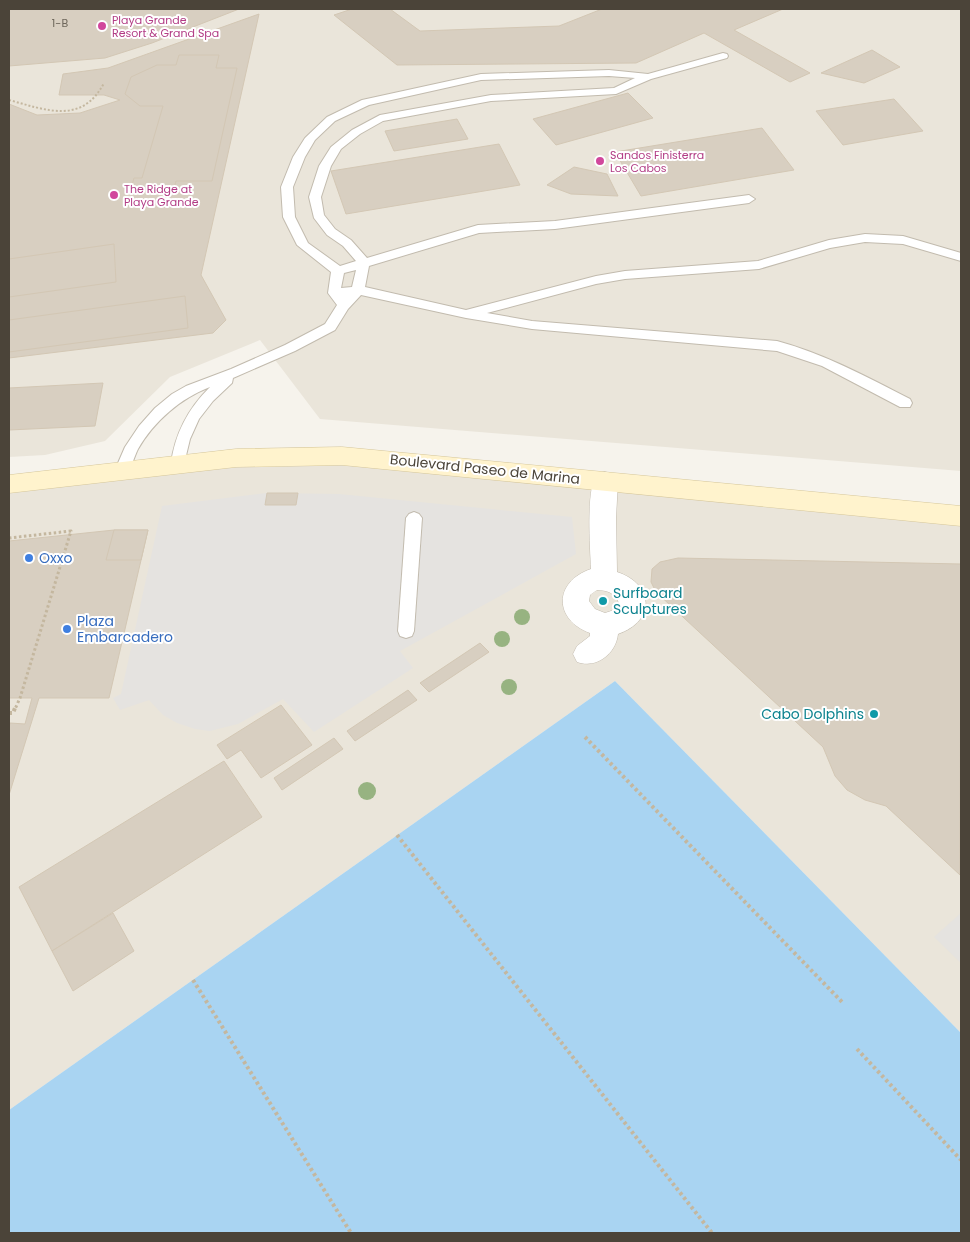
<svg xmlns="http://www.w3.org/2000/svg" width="970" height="1242" viewBox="0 0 970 1242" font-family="Poppins,sans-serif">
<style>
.residential{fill:#eae5da}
.parking{fill:#e5e3e0}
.water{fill:#a9d4f2}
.building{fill:#d8cfc1;stroke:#d3c7b4}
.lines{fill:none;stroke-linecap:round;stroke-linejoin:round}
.lane-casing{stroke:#c2bbae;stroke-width:2}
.street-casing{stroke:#c2bbae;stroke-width:1}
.secondary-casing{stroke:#d6c79b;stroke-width:1}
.path-far2{stroke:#c4b79f;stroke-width:2;stroke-dasharray:2 2;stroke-linecap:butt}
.path-far1{stroke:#c4b79f;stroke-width:3;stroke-dasharray:2.5 2.5;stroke-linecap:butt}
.path{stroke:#c4b79f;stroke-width:4;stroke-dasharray:3 3;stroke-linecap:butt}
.lane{fill:#fff;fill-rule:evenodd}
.street{fill:#fff;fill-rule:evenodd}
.secondary{fill:#fff3cd;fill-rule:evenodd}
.tree{fill:#97b381}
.hotel-dot{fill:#d1479c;stroke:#fff;stroke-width:2}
.shop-dot{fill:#3f7fe0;stroke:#fff;stroke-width:2}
.culture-dot{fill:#0f9aa8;stroke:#fff;stroke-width:2}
.labels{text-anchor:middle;stroke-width:4;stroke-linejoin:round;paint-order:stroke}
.far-hotel-label{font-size:11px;fill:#b23c85;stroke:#fff;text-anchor:start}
.number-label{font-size:11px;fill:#6e675b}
.street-label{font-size:14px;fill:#4b4439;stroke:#fff}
.shop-label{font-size:14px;fill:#366cbe;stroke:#fff;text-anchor:start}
.culture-label{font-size:14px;fill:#0d838f;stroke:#fff;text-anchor:start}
</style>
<rect width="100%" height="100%" fill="#f6f3ec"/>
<!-- residential -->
<g class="residential">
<polygon points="9,9 961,9 961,471 320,419 260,340 170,377 105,441 45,455 9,457"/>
<polygon points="258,456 961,516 961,1033 615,681 9,1110 9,484 191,462"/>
</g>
<!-- parking -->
<g class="parking">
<polygon points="267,493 339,494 572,517 576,554 400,651 413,668 314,732 283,699 238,724 210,731 195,729 177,723 163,715 149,700 120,710 113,698 121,694 162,506"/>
<polygon points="961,913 961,963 934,937"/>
</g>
<!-- water -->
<polygon class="water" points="615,681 961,1033 961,1233 9,1233 9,1110"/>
<!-- building -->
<g class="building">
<polygon points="9,9 239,9 152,43 105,58 9,66"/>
<polygon points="352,9 390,9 420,31 559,26 602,9 783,9 734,30 810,73 790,82 704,33 636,63 397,65 334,15"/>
<polygon points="259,14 201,275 226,320 213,333 9,358 9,104 37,115 80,113 120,100 104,95 59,95 63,74 108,68"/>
<polygon points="872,50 900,67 864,83 821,73"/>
<polygon points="179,55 219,55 216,68 237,68 212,181 176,181 173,192 130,192 134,178 142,178 163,106 140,106 125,94 131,77 157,65 176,65"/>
<polygon points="628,93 653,118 556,145 533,119"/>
<polygon points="894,99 923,131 843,145 816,111"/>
<polygon points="457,119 468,139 394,151 385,131"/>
<polygon points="762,128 794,170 641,196 615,152"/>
<polygon points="499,144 520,185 346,214 331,171"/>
<polygon points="574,167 607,174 618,196 571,194 547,185"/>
<polygon points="114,244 116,282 9,297 9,259"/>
<polygon points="185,296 188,328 9,352 9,320"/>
<polygon points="103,383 95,426 9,430 9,388"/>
<polygon points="267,493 298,493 296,505 265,505"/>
<polygon points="114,530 148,530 109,698 39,698 9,795 9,728 10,723 25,724 32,698 9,698 9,541"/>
<polygon points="114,530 148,530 141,560 106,560"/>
<polygon points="678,558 961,564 960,875 886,806 865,800 847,790 835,776 823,747 656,592 651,582 652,569 660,562"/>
<polygon points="480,643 489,652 429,692 420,683"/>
<polygon points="408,690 417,700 355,741 347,731"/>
<polygon points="281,705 312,745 261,778 241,750 227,759 217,745"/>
<polygon points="334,738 343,749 282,790 274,778"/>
<polygon points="224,761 262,817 52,951 19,887"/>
<polygon points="113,913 134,951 73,991 52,951"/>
</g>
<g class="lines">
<defs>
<g id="lane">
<path d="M723,53L727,54L728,56L727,58L651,79L616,94L491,101L383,121L360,134L341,149L331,166L321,197L324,215L335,229L351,240L367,258L478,225L555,221L749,195L755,199L749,203L555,229L479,233L369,266L365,287L466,310L596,276L625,271L758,261L829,240L865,234L903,236L961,253V261L903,244L865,242L830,248L759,269L625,279L596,284L487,313L532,321L777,341C825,354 867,377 910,399L912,403L910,407H900L822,366L777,351L532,329L466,318L361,295L348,309L335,330L295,351L233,378L232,383L213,401L199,419L190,439L183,468L178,469L173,468L171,464C175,433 188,409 210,387C181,398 154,421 138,449C134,457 132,466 127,474L122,476L117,474L115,470L125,447L139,426L155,408L172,394L186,386L231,369L285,345L325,324L337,305L328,293L331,272L297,245L283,217L281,187L293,157L305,138L327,117L362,100L481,74L609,70L648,74ZM609,76L635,78L614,88L491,95L380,115L352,130L331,147L319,166L309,197L314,218L327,235L343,246L356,261L340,266L308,243L295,217L293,187L305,157L315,140L335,121L369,105L481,80ZM356,270L352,287L341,288L344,273Z"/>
<polygon points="414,512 419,514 422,518 414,631 412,636 406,638 400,636 398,631 406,518 409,514"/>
</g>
<path id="street" d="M605,472L614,474L618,481L616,518L617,572C654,584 656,621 618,634C616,654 596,669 577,662L573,654L577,646L590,636V633C554,620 553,582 591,569C590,546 586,493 596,474ZM597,590C607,590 615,593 619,603L617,609L605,613L595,609L589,601L590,595Z"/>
<polygon id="secondary" points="342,447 961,506 961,526 342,465 236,467 9,493 9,475 236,449"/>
</defs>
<!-- lane casing -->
<use href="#lane" class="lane-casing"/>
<!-- street casing -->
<use href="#street" class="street-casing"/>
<!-- secondary casing -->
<use href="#secondary" class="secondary-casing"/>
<!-- path-far2 -->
<path class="path-far2" d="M9,100C46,110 82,125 104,83"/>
<!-- path-far1 -->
<polyline class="path-far1" points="9,538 71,531 20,698 15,709"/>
<!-- path -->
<g class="path">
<polyline points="9,713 13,713 15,708"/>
<polyline points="585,737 843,1003"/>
<polyline points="397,835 712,1233"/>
<polyline points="193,980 351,1233"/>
<polyline points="857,1049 961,1160"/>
</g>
<!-- lane -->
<use href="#lane" class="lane"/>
<!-- street -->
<use href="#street" class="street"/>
<!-- secondary -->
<use href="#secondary" class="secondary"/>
</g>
<!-- trees -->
<g class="tree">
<circle cx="522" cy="617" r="8"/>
<circle cx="502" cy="639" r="8"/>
<circle cx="509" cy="687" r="8"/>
<circle cx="367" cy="791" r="9"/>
</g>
<!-- markers -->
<g class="hotel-dot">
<circle cx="102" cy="26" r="5"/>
<circle cx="600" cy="161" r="5"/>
<circle cx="114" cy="195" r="5"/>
</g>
<g class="shop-dot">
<circle cx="29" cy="558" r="5"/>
<circle cx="67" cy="629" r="5"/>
</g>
<g class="culture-dot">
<circle cx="603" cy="601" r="5"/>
<circle cx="874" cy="714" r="5"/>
</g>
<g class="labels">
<!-- far-hotel labels -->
<g class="far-hotel-label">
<text x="112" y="24">Playa Grande<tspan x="112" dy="13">Resort &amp; Grand Spa</tspan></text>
<text x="610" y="159">Sandos Finisterra<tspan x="610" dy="13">Los Cabos</tspan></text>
<text x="124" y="193">The Ridge at<tspan x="124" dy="13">Playa Grande</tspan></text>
</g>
<!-- number labels -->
<g class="number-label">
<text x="60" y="27">1-B</text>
</g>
<!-- street labels -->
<g class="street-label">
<text transform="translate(485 469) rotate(6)" y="5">Boulevard Paseo de Marina</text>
</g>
<!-- shop labels -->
<g class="shop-label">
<text x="39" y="563">Oxxo</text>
<text x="77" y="626">Plaza<tspan x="77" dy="16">Embarcadero</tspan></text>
</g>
<!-- culture labels -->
<g class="culture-label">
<text x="613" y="598">Surfboard<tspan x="613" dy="16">Sculptures</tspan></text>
<text x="864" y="719" text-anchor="end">Cabo Dolphins</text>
</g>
</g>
<!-- border -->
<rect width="970" height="1242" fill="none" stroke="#4b4439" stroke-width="20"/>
</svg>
